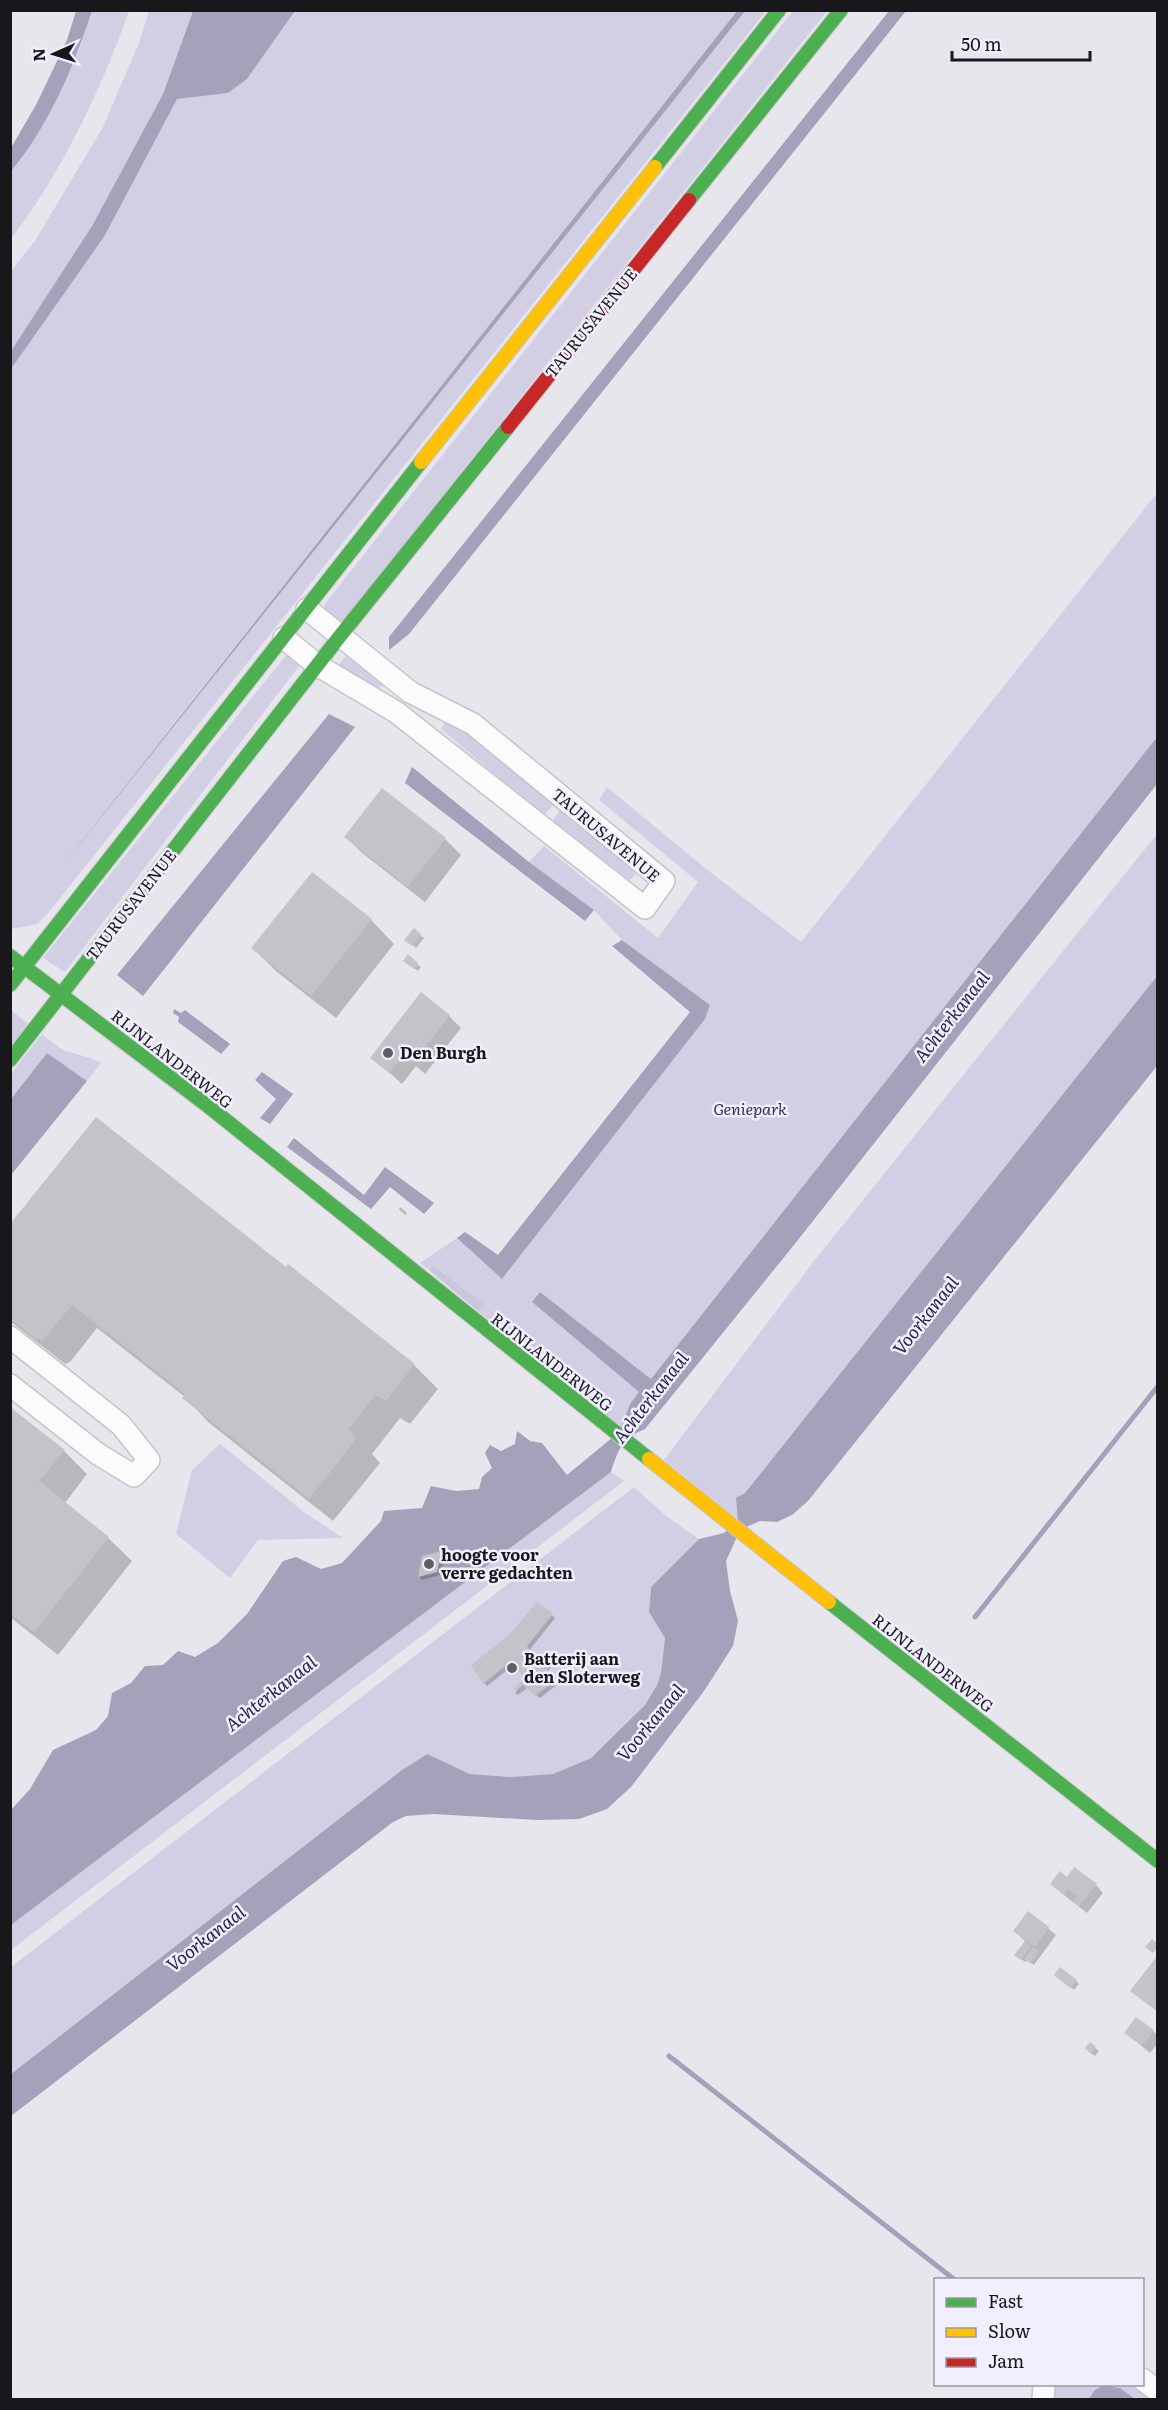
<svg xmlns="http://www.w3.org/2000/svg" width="1168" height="2410" viewBox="0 0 1168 2410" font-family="Literata,serif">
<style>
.green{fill:#d2cfe5}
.forest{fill:#c8c5dc}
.water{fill:#a5a1bb}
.shadow{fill:#0003}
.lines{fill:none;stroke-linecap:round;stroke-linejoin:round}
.stream{stroke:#a5a1bb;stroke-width:5}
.building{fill:#c4c3c9}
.street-casing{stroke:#c4c4c9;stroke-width:24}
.fast-casing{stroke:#c4c4c9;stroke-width:16}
.slow-casing{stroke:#c4c4c9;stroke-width:16}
.jam-casing{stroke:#c4c4c9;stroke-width:16}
.street{stroke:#fbfbfc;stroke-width:21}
.fast{stroke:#4caf50;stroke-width:14}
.slow{stroke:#ffc107;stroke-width:14}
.jam{stroke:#c62828;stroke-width:14}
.poi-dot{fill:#605f65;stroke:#f1effd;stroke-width:2}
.labels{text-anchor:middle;stroke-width:5;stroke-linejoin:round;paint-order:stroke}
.street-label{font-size:16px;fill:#18171c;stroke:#f1effd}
.poi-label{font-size:16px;font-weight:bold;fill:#18171c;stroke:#f1effd;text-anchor:start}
.park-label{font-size:16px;font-style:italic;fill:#372c5b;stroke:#f1effd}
.water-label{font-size:18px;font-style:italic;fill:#2b204e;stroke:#f1effd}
</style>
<rect width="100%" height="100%" fill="#e6e6ec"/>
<!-- green -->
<g class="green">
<path d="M92,11H129C101,90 62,172 11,239V171L50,112L78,53Z"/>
<polygon points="149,11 193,11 163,94 92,226 11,351 10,272 35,241 103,127 139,43"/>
<polygon points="295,11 737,11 155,748 745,11 766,11 49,912 37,924 11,929 11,369 104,237 177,98 228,93 247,79"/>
<polygon points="793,11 827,11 344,620 332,622 324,613 324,605"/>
<polygon points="1157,493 1157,737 651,1379 540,1292 533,1303 639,1392 630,1404 621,1427 478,1311 483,1304 435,1266 429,1270 420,1263 457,1238 502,1279 705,1019 710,1005 622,940 594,910 529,862 544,846 658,938 698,882 599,800 607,787 705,868 801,942"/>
<polygon points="287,654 298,656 303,661 65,972 43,958"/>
<polygon points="348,654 385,681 376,692 337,667"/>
<polygon points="447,719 469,731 558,799 544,816 441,729"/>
<polygon points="563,805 636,874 630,880 552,822"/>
<polygon points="1157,834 1157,976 745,1493 736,1498 739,1520 664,1460 814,1261"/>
<polygon points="11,1010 28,1024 11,1046"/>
<path d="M42,1034C51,1041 60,1050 72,1053C83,1056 91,1057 101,1063L87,1081L47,1053L11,1099V1074Z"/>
<polygon points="220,1444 304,1512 343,1538 258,1540 230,1578 176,1534 192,1470"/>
<polygon points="611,1472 624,1481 11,1950 11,1925"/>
<polygon points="634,1487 666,1516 699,1539 651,1587 649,1612 665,1638 661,1673 657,1685 645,1705 591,1758 553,1774 511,1777 470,1774 426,1754 402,1770 11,2074 11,1967"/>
<polygon points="1050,2385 1103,2385 1095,2390 1089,2399 1052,2399"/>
<polygon points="1109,2385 1142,2385 1157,2399 1135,2399 1120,2388"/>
</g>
<!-- forest -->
<g class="forest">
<polygon points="158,1044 190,1070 182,1079 153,1056"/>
<polygon points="434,1266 484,1304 478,1311 429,1270"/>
</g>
<!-- water -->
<g class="water">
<polygon points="737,10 745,11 56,874 737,11"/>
<path d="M76,11H92C74,66 49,126 11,171V148L37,103L67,40Z"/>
<polygon points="193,11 295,11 247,79 228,93 177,99 104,237 11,369 11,351 92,226 163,94"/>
<polygon points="889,11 906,11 409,634 389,650 389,637"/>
<polygon points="329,714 355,727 143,996 117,975"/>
<path d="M1157,737V784L794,1245L645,1429C622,1438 618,1450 611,1472L11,1925V1810L30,1789L53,1750L96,1730L108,1716L112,1693L131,1683L145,1666L163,1665L178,1651L195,1657L218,1643L247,1614L283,1561L296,1557L321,1569L342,1563L381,1521L384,1511L422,1508L431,1486L456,1491L479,1489L482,1477L492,1468L485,1453L490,1445L501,1451L515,1444L517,1431L530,1441L542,1443L567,1475L619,1432L630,1404L639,1392L532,1302L540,1292L651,1379Z"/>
<polygon points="412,767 529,862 594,910 585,921 405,783"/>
<polygon points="622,940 710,1005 705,1019 502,1279 457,1238 465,1232 498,1255 690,1012 612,946"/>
<polygon points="1157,976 1157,1066 808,1501 792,1515 777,1522 760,1521 746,1527 736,1539 726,1561 730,1591 738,1621 733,1646 704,1691 631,1787 607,1809 579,1819 537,1820 433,1814 406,1816 393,1822 11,2116 11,2074 402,1770 427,1754 470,1774 511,1777 553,1774 591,1758 645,1705 657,1685 661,1673 665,1638 649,1612 651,1587 699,1539 724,1533 738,1520 736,1498 745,1493"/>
<polygon points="174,1009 181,1013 185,1010 230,1044 221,1054 178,1022 179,1017 173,1013"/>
<polygon points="47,1053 87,1081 11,1175 11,1099"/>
<polygon points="262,1072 293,1094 270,1124 260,1118 276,1099 255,1080"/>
<polygon points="294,1138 364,1195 385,1167 434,1203 424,1214 390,1187 371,1209 287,1147"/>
<polygon points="1103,2385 1120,2388 1135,2399 1089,2399 1095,2390"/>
</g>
<!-- shadow -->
<g class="shadow">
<polygon points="346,837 445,839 461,855 425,902 362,853"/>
<polygon points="371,920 394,944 336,1018 277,972 253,948"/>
<polygon points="420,935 424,938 416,948 410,943"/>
<polygon points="408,957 421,967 418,971 408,964"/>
<polygon points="449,1016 461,1028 425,1074 416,1066 402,1084 372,1057"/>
<polygon points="400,1207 407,1213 405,1215 399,1209"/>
<polygon points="10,1226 286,1269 289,1266 414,1365 438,1389 410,1424 400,1418 372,1454 380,1463 333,1521 208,1422 185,1397 97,1328 70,1362 65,1364 10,1321"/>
<polygon points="10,1409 64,1451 87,1474 65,1503 108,1538 132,1561 58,1655 10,1617"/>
<polygon points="441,1552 445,1555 440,1575 422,1580 419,1577 423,1557"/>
<polygon points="552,1615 555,1618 529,1651 541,1666 553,1658 556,1660 548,1671 558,1684 540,1698 527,1688 518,1695 515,1693 526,1678 515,1664 487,1686 484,1683"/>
<polygon points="1067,1879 1096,1885 1103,1893 1087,1913 1060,1892"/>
<polygon points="1048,1928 1056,1935 1034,1965 1027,1960 1025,1962 1016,1955 1026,1942 1015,1931"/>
<polygon points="1059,1978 1076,1981 1079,1984 1074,1990"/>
<polygon points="1153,2031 1158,2036 1158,2043 1150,2053 1126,2033"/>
<polygon points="1090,2044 1099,2051 1095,2056 1090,2052"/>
</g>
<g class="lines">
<!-- stream -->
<g class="stream">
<polyline points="975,1617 1158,1386"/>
<polyline points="669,2056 955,2280"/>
</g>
</g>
<!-- building -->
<g class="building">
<polygon points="382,788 446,838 408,887 344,837"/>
<polygon points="312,872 372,919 311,996 251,948"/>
<polygon points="414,928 421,934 412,946 404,940"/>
<polygon points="408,954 418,963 414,969 403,961"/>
<polygon points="421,992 450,1015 413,1063 403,1055 389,1073 370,1058"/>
<polygon points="96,1117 286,1267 288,1264 415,1364 386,1401 375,1395 349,1429 357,1438 309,1499 182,1398 185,1394 72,1305 43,1340 36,1339 10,1319 10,1224"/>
<polygon points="10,1407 65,1450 39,1481 109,1537 34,1632 10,1614"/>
<polygon points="442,1551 437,1572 418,1577 422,1556"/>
<polygon points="537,1602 553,1614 527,1646 541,1665 550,1657 553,1657 545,1666 556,1680 535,1696 523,1685 517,1690 514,1689 524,1678 511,1661 483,1684 471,1665 508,1636"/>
<polygon points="1074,1867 1097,1884 1079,1906 1072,1901 1077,1896 1068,1889 1064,1895 1050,1884 1060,1871 1067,1877"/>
<polygon points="1028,1911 1049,1927 1035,1947 1013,1931"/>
<polygon points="1152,1939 1158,1944 1158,1948 1153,1953 1145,1947"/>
<polygon points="1025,1941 1031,1946 1021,1960 1014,1955"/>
<polygon points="1033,1947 1039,1951 1030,1963 1024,1959"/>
<polygon points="1158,1955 1158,2007 1155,2010 1130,1991"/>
<polygon points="1060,1967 1077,1980 1070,1988 1054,1975"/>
<polygon points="1136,2017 1154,2030 1142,2046 1124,2033"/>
<polygon points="1090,2042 1096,2047 1091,2054 1085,2048"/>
</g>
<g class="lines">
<defs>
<g id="street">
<polyline points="284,638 317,665 396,712 645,908 664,881 473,724 410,692 307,609"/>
<polyline points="10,1337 121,1425 149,1460 134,1476 98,1454 10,1385"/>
<polyline points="1142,2379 1158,2391"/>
<polyline points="1043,2400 1044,2384"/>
</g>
<g id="fast">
<polyline points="655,167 779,10"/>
<polyline points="689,200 841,10"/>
<polyline points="10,956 208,1106 649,1459"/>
<polyline points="10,985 421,462"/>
<polyline points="10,1060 340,636 508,427"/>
<polyline points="829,1602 1158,1861"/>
</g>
<g id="slow">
<polyline points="421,462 655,167"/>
<polyline points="649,1459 829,1602"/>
</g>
<polyline id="jam" points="508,427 689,200"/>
</defs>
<!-- street casing -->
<use href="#street" class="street-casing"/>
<!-- fast casing -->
<use href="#fast" class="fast-casing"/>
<!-- slow casing -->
<use href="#slow" class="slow-casing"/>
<!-- jam casing -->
<use href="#jam" class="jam-casing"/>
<!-- street -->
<use href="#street" class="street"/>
<!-- fast -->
<use href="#fast" class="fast"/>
<!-- slow -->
<use href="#slow" class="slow"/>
<!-- jam -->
<use href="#jam" class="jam"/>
</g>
<!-- markers -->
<g class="poi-dot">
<circle cx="388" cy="1053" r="6"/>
<circle cx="429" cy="1564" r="6"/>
<circle cx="512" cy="1668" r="6"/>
</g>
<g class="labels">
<!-- street labels -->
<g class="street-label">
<text transform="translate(591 323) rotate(-51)" y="6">TAURUSAVENUE</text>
<text transform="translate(606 835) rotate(40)" y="6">TAURUSAVENUE</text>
<text transform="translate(131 905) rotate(-52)" y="6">TAURUSAVENUE</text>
<text transform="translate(172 1059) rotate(38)" y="6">RIJNLANDERWEG</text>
<text transform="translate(552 1362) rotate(38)" y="6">RIJNLANDERWEG</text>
<text transform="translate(933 1663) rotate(38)" y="6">RIJNLANDERWEG</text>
</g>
<!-- poi labels -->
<g class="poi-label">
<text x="400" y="1059">Den Burgh</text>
<text x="441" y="1561">hoogte voor<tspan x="441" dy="18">verre gedachten</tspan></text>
<text x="524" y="1665">Batterij aan<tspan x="524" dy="18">den Sloterweg</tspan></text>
</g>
<!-- park labels -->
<g class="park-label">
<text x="750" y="1115">Geniepark</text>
</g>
<!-- water labels -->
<g class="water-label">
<text transform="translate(952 1017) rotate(-52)" y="6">Achterkanaal</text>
<text transform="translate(926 1316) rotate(-52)" y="6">Voorkanaal</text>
<text transform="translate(651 1398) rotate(-52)" y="6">Achterkanaal</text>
<text transform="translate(271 1694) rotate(-38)" y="6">Achterkanaal</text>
<text transform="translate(651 1723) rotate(-50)" y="6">Voorkanaal</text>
<text transform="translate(206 1939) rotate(-38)" y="6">Voorkanaal</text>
</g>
</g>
<!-- border -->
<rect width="1168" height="2410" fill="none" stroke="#18171c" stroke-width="24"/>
<!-- legend -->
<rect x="934" y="2278" width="210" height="108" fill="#f1effd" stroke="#9a99a3" stroke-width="1.5"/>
<rect x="946" y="2298" width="30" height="9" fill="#4caf50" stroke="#9a99a3" stroke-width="1.5"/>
<text x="988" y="2308" font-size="18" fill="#18171c">Fast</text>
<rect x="946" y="2328" width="30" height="9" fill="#ffc107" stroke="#9a99a3" stroke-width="1.5"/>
<text x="988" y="2338" font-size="18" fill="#18171c">Slow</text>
<rect x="946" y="2358" width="30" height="9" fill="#c62828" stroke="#9a99a3" stroke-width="1.5"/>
<text x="988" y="2368" font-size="18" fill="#18171c">Jam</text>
<!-- north arrow -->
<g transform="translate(54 54) rotate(267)" stroke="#f1effd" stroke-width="4.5" paint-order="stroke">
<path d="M0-4.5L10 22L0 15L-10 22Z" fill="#18171c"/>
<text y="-9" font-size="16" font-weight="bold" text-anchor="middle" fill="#18171c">N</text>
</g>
<!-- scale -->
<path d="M952 51v9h138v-9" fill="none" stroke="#18171c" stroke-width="3"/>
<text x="961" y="51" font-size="18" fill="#18171c" stroke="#f1effd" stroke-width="4.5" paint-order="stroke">50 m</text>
</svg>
